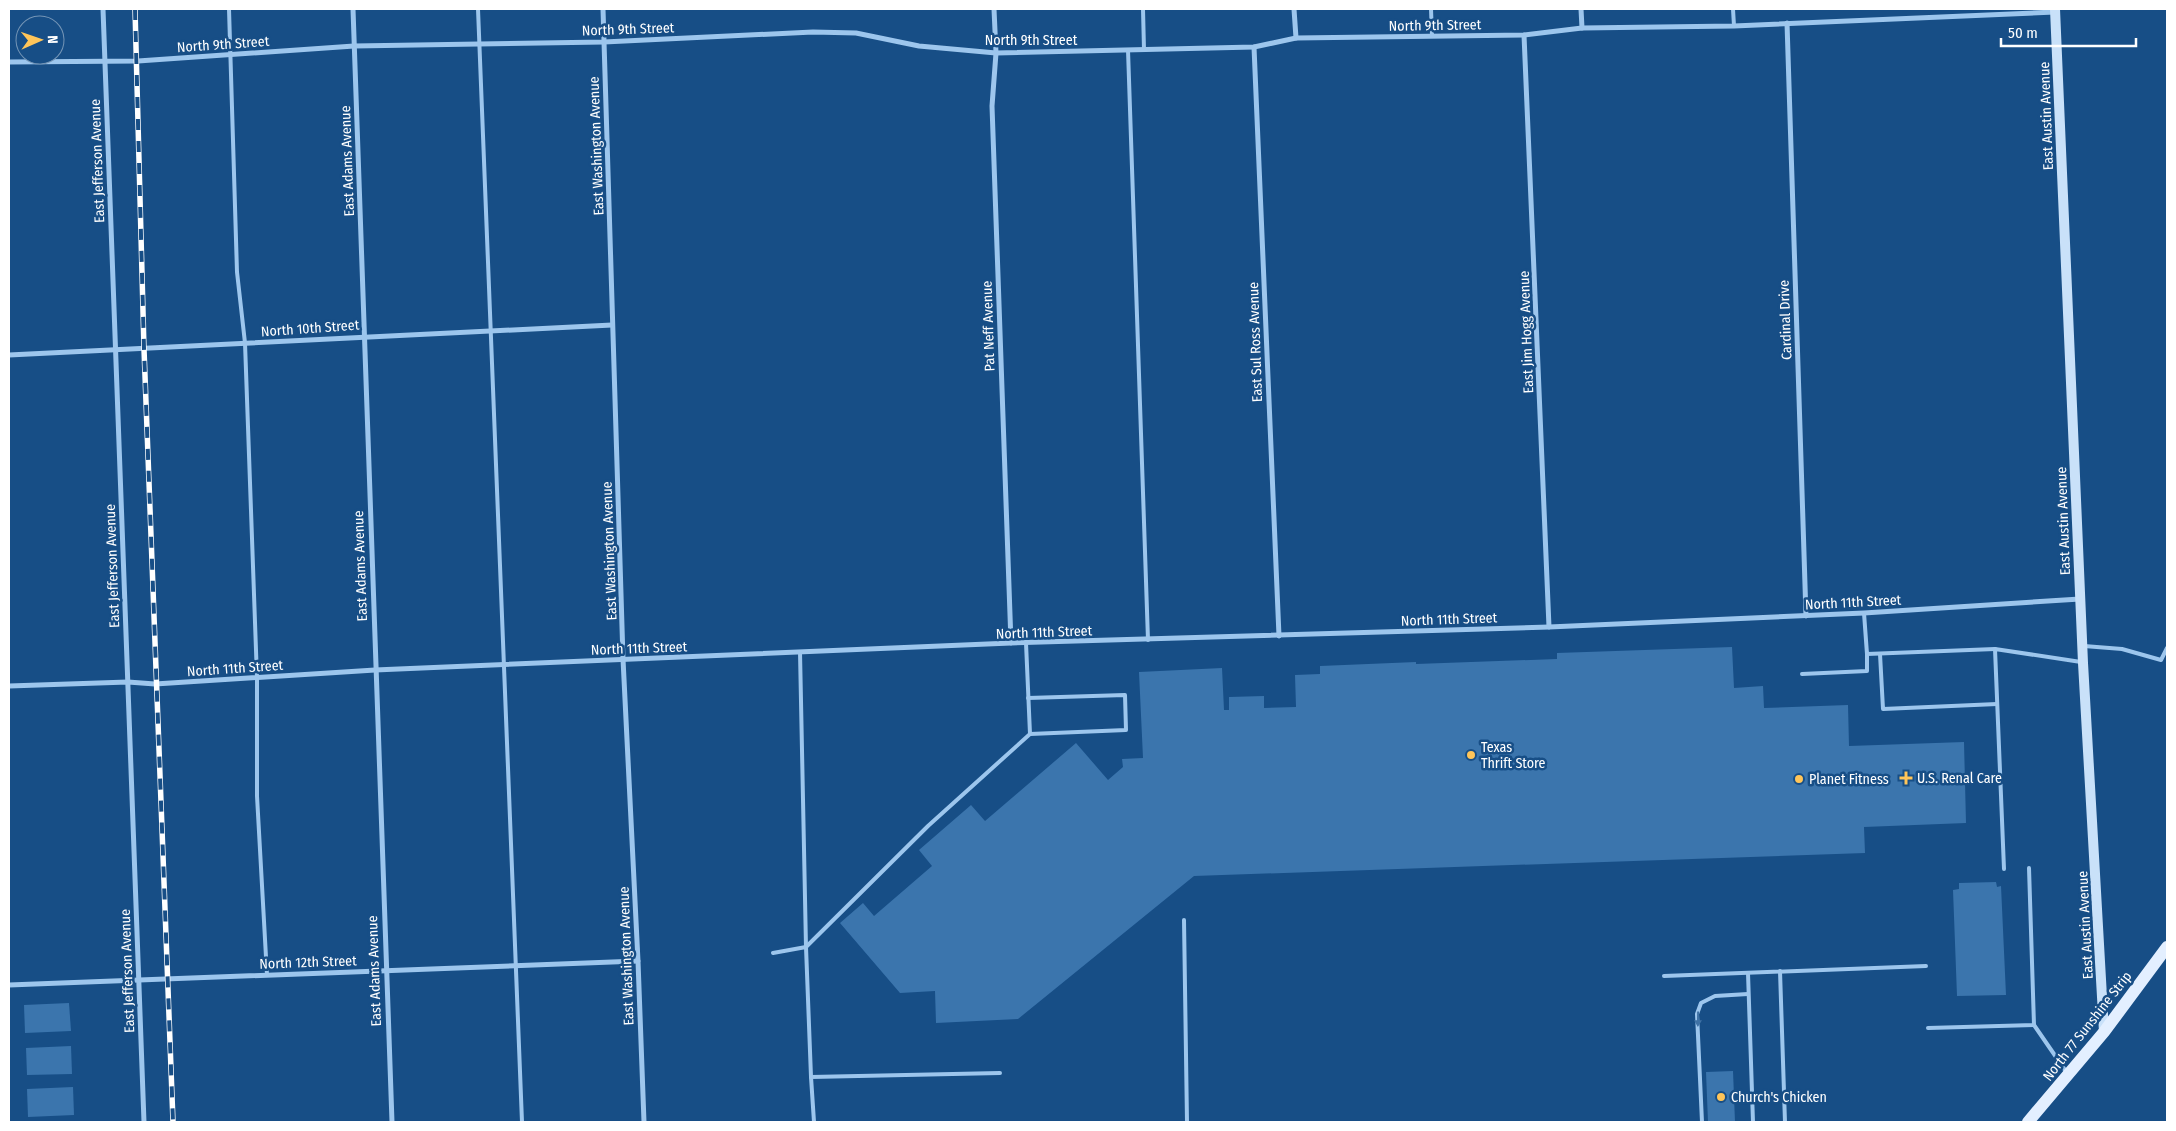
<svg xmlns="http://www.w3.org/2000/svg" width="2176" height="1131" viewBox="0 0 2176 1131" font-family="'Fira Sans Condensed',sans-serif">
<style>
.building{fill:#3b75ad}
.lines{fill:none;stroke-linecap:round;stroke-linejoin:round}
.lane{stroke:#9dc6ed;stroke-width:4}
.street{stroke:#9dc6ed;stroke-width:5}
.secondary{stroke:#c9e1f9;stroke-width:10}
.primary{stroke:#e3efff;stroke-width:12}
.rail-casing{stroke:#fff;stroke-width:5.5}
.rail{stroke:#174e86;stroke-width:4;stroke-dasharray:11;stroke-linecap:butt}
.oneway{fill:#3f72a5}
.poi-dot{fill:#ffc559;stroke:#174e86;stroke-width:2}
.labels{text-anchor:middle;stroke-width:5;stroke-linejoin:round;paint-order:stroke}
.street-label{font-size:14px;fill:#fff;stroke:#174e86}
.poi-label{font-size:14px;fill:#fff;stroke:#174e86;text-anchor:start}
</style>
<rect width="100%" height="100%" fill="#174e86"/>
<!-- building -->
<g class="building">
<polygon points="1732,647 1734,688 1763,686 1764,708 1848,705 1849,746 1964,742 1966,823 1864,827 1865,853 1194,876 1018,1019 936,1023 935,991 900,993 840,923 863,903 874,916 932,866 919,850 971,805 985,821 1076,743 1108,780 1123,767 1122,759 1143,758 1139,672 1222,668 1224,710 1229,710 1229,697 1264,696 1264,708 1296,707 1295,675 1320,674 1320,666 1416,662 1416,664 1557,659 1557,653"/>
<polygon points="1996,882 1997,887 2001,886 2006,995 1957,996 1953,890 1959,889 1959,883"/>
<polygon points="69,1003 71,1031 25,1033 24,1005"/>
<polygon points="71,1046 72,1074 27,1075 26,1048"/>
<polygon points="1733,1071 1735,1122 1708,1122 1706,1072"/>
<polygon points="73,1087 74,1115 28,1117 27,1089"/>
</g>
<g class="lines">
<!-- lane -->
<g class="lane">
<polyline points="229,9 237,272 245,343 257,678 257,796 267,975"/>
<polyline points="478,9 522,1122"/>
<polyline points="1143,9 1144,50"/>
<polyline points="1431,9 1432,36"/>
<polyline points="1733,9 1734,26"/>
<polyline points="1128,50 1148,640"/>
<polyline points="1864,613 1867,654 1995,649"/>
<polyline points="2084,646 2122,649 2161,660 2167,648"/>
<polyline points="800,652 806,947 811,1077"/>
<polyline points="1880,654 1883,709 1997,704"/>
<polyline points="1802,674 1867,671 1867,654"/>
<polyline points="1028,698 1125,695 1126,730 1030,734"/>
<polyline points="2004,869 1995,649 2081,662"/>
<polyline points="1184,920 1187,1122"/>
<polyline points="773,953 806,947 928,826 1030,734 1026,643"/>
<polyline points="1780,971 1785,1122"/>
<polyline points="1748,973 1753,1122"/>
<polyline points="1664,976 1926,966"/>
<polyline points="2034,1025 2067,1073"/>
<polyline points="1928,1028 2034,1025 2029,868"/>
<polyline points="814,1122 811,1077 1000,1073"/>
<polyline points="1702,1122 1697,1014 1701,1003 1715,996 1748,994"/>
</g>
<!-- street -->
<g class="street">
<polyline points="103,9 144,1122"/>
<polyline points="353,9 392,1122"/>
<polyline points="603,9 623,659 638,961 644,1122"/>
<polyline points="994,9 996,53 992,106 1011,643"/>
<polyline points="1294,9 1296,38"/>
<polyline points="1581,9 1582,28"/>
<polyline points="1787,23 1806,616"/>
<polyline points="1524,35 1549,627"/>
<polyline points="1254,47 1279,636"/>
<polyline points="9,62 138,61 354,46 604,42 813,32 856,33 919,46 996,53 1254,47 1296,38 1524,35 1582,28 1734,26 2055,12"/>
<polyline points="9,355 612,325"/>
<polyline points="9,686 128,682 155,684 375,670 1011,643 1549,627 1864,613 2080,599"/>
<polyline points="9,985 638,961"/>
</g>
<!-- secondary -->
<polyline class="secondary" points="2055,9 2083,663 2104,1032"/>
<!-- primary -->
<polyline class="primary" points="2028,1122 2104,1032 2167,947"/>
<defs>
<polyline id="rail" points="135,9 144,349 173,1122"/>
</defs>
<!-- rail casing -->
<use href="#rail" class="rail-casing"/>
<!-- rail -->
<use href="#rail" class="rail"/>
</g>
<!-- one-way arrows -->
<defs><path id="oneway-solid" d="M-6-.8H1V-3.2L6.5 0L1 3.2V.8H-6Z" transform="scale(1.25)"/></defs>
<use class="oneway" href="#oneway-solid" transform="translate(1698 1019) rotate(91)"/>
<!-- markers -->
<g class="poi-dot">
<circle cx="1471" cy="755" r="5"/>
<path d="M1903.5 770.5h5v5h5v5h-5v5h-5v-5h-5v-5h5z"/>
<circle cx="1799" cy="779" r="5"/>
<circle cx="1721" cy="1097" r="5"/>
</g>
<g class="labels">
<!-- street labels -->
<g class="street-label">
<text transform="translate(1435 25) rotate(-1)" y="5">North 9th Street</text>
<text transform="translate(628 29) rotate(-2)" y="5">North 9th Street</text>
<text x="1031" y="45">North 9th Street</text>
<text transform="translate(223 44) rotate(-4)" y="5">North 9th Street</text>
<text transform="translate(2046 116) rotate(-92)" y="5">East Austin Avenue</text>
<text transform="translate(596 146) rotate(-92)" y="5">East Washington Avenue</text>
<text transform="translate(97 161) rotate(-92)" y="5">East Jefferson Avenue</text>
<text transform="translate(347 161) rotate(-92)" y="5">East Adams Avenue</text>
<text transform="translate(1785 320) rotate(-92)" y="5">Cardinal Drive</text>
<text transform="translate(988 326) rotate(-92)" y="5">Pat Neff Avenue</text>
<text transform="translate(310 328) rotate(-4)" y="5">North 10th Street</text>
<text transform="translate(1526 332) rotate(-92)" y="5">East Jim Hogg Avenue</text>
<text transform="translate(1255 342) rotate(-92)" y="5">East Sul Ross Avenue</text>
<text transform="translate(2063 521) rotate(-92)" y="5">East Austin Avenue</text>
<text transform="translate(609 551) rotate(-92)" y="5">East Washington Avenue</text>
<text transform="translate(112 566) rotate(-92)" y="5">East Jefferson Avenue</text>
<text transform="translate(360 566) rotate(-92)" y="5">East Adams Avenue</text>
<text transform="translate(1853 602) rotate(-3)" y="5">North 11th Street</text>
<text transform="translate(1449 619) rotate(-2)" y="5">North 11th Street</text>
<text transform="translate(1044 632) rotate(-2)" y="5">North 11th Street</text>
<text transform="translate(639 648) rotate(-2)" y="5">North 11th Street</text>
<text transform="translate(235 668) rotate(-4)" y="5">North 11th Street</text>
<text transform="translate(2085 925) rotate(-93)" y="5">East Austin Avenue</text>
<text transform="translate(626 956) rotate(-92)" y="5">East Washington Avenue</text>
<text transform="translate(308 962) rotate(-2)" y="5">North 12th Street</text>
<text transform="translate(127 971) rotate(-92)" y="5">East Jefferson Avenue</text>
<text transform="translate(374 971) rotate(-92)" y="5">East Adams Avenue</text>
<text transform="translate(2087 1026) rotate(-52)" y="5">North 77 Sunshine Strip</text>
</g>
<!-- poi labels -->
<g class="poi-label">
<text x="1481" y="752">Texas<tspan x="1481" dy="16">Thrift Store</tspan></text>
<text x="1917" y="783">U.S. Renal Care</text>
<text x="1809" y="784">Planet Fitness</text>
<text x="1731" y="1102">Church's Chicken</text>
</g>
</g>
<!-- border -->
<rect width="2176" height="1131" fill="none" stroke="#ffffff" stroke-width="20"/>
<!-- north arrow -->
<g transform="translate(40 40) rotate(88)"><circle r="24" fill="#174e86" stroke="#7495b6"/>
<path d="M0-4L9 19L0 12L-9 19Z" fill="#ffc559"/>
<text y="-8" font-size="14" font-weight="bold" text-anchor="middle" fill="#ffffff">N</text>
</g>
<!-- scale -->
<path d="M2001 38v8h135v-8" fill="none" stroke="#ffffff" stroke-width="2.5"/>
<text x="2008" y="38" font-size="15" fill="#ffffff" stroke="#174e86" stroke-width="4" paint-order="stroke">50 m</text>
</svg>
